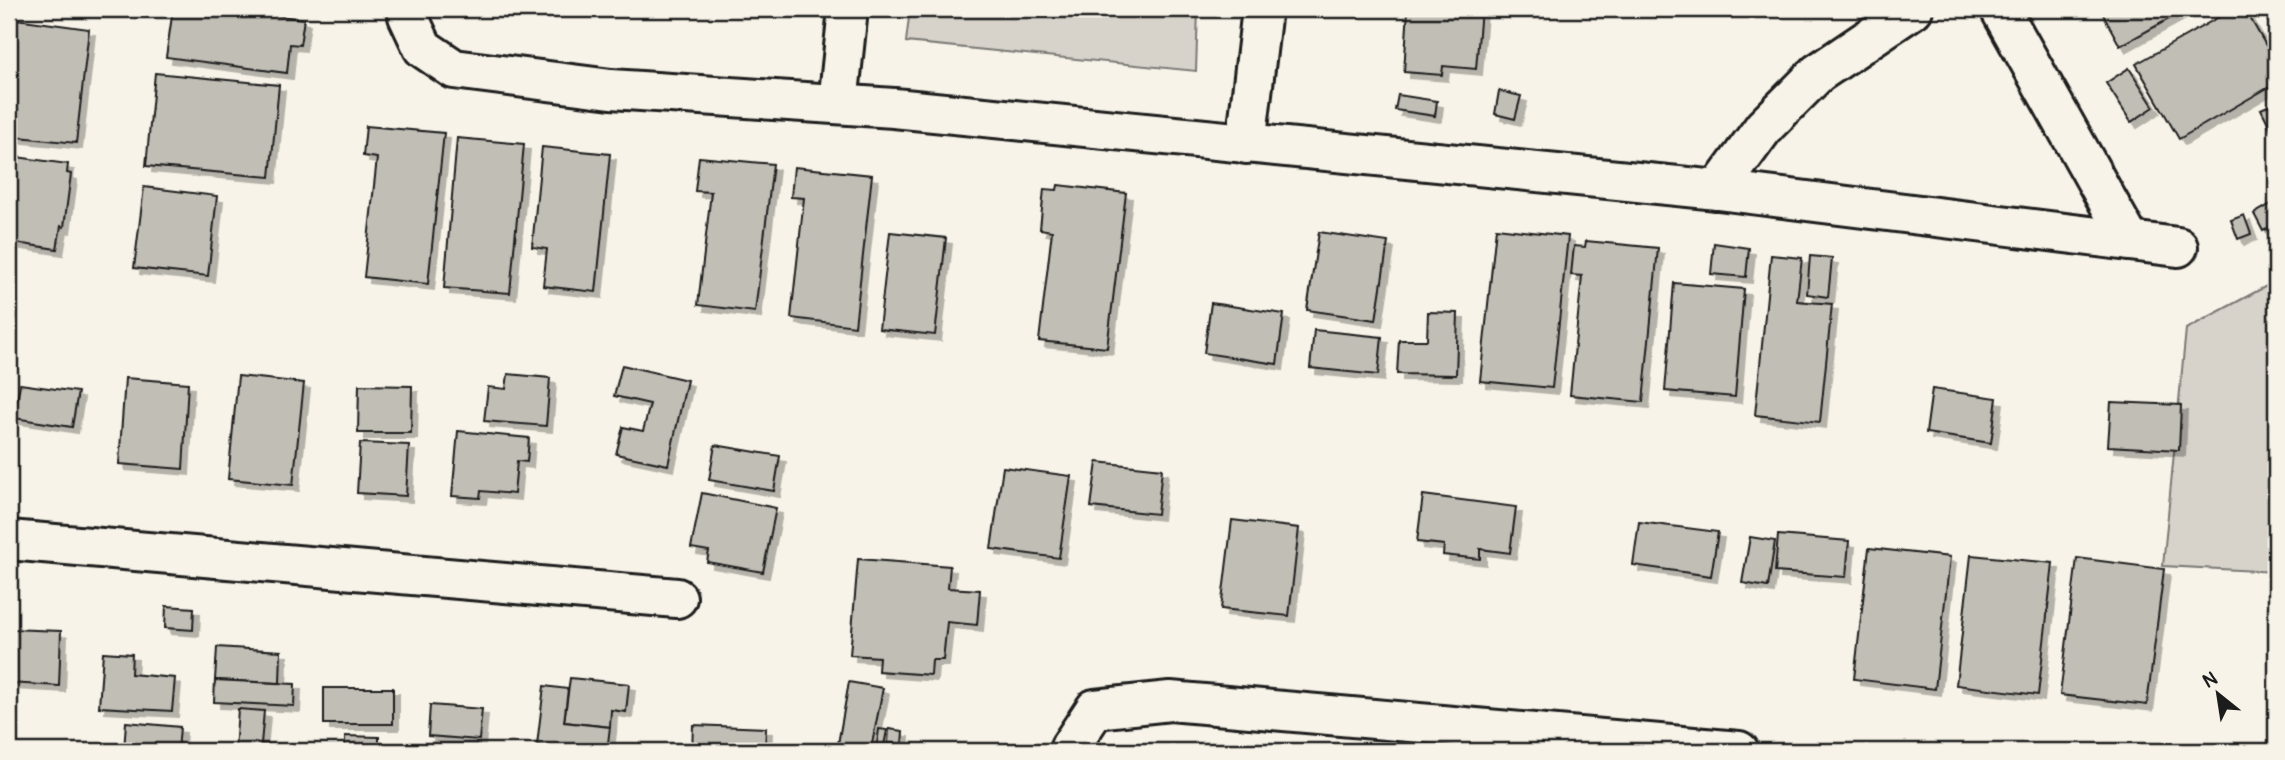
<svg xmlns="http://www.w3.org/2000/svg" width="2285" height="760" viewBox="0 0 2285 760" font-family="Pangolin,sans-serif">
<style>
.green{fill:#d7d3cb;stroke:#7a7874;stroke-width:2}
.building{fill:#c0beb5;stroke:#1c1c1c;stroke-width:2;filter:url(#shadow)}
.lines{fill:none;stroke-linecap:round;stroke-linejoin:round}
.minor-casing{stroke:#1c1c1c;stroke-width:44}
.minor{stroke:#f7f3e8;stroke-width:38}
</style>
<defs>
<filter id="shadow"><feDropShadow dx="6" dy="6" stdDeviation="0" flood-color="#0004"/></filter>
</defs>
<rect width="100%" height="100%" fill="#f7f3e8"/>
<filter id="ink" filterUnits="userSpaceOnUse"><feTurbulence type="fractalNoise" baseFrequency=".0143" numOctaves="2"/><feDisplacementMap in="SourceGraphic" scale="14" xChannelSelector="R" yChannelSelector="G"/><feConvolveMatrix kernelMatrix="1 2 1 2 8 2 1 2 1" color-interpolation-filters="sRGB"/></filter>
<g filter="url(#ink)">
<!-- green -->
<g class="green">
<polygon points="910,9 1198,9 1196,71 906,42"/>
<polygon points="2276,281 2276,572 2163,566 2186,329"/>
</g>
<!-- building -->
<g class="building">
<polygon points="173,9 226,9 304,19 300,45 290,44 287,73 166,57"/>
<polygon points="1408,9 1481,9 1476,69 1443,66 1442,75 1404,72"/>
<polygon points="2100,9 2187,9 2120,46"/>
<polygon points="2233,9 2245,9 2276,63 2276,83 2179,139 2136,64"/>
<polygon points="2261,9 2276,9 2276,35"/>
<polygon points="9,18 89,29 76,143 9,136"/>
<polygon points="2129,68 2154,107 2131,122 2106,83"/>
<polygon points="155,73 279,85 270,177 146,166"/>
<polygon points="1499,91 1521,96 1515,119 1495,114"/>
<polygon points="1398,95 1437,101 1435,116 1395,110"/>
<polygon points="2276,102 2276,139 2261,109"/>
<polygon points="366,126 444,133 428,284 364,277 377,158 363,156"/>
<polygon points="457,138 524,144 510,293 444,288"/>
<polygon points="542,147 610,154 596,292 543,286 547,249 532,247"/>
<polygon points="9,156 68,164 67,173 71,174 64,227 61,226 57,249 9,242"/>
<polygon points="699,157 773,164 755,312 698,305 711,192 695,191"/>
<polygon points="794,167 872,175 855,326 791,318 804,198 791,197"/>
<polygon points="1058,185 1126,193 1107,348 1039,341 1052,231 1040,229 1044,189 1057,190"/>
<polygon points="144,187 217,196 208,276 134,268"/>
<polygon points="2276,201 2276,223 2263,231 2254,214"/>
<polygon points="2244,215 2251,234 2238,239 2231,220"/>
<polygon points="1496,228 1568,236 1552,388 1480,381"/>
<polygon points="890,232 946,238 935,335 879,329"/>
<polygon points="1319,232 1388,242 1376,320 1307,310"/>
<polygon points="1586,241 1658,248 1643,402 1570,395 1582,276 1571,275 1574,246 1585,247"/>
<polygon points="1714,243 1749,248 1746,277 1711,274"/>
<polygon points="1771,255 1802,258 1797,301 1832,304 1820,422 1755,415"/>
<polygon points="1810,256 1832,258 1828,297 1807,294"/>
<polygon points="1674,283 1744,289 1735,397 1665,391"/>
<polygon points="1211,303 1284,314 1277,364 1204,353"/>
<polygon points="1428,312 1458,313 1456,375 1397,374 1399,340 1427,340"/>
<polygon points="1314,330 1382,337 1378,375 1310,368"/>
<polygon points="622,365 687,380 668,465 616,454 623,427 643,431 650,404 614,396"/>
<polygon points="508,374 550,378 546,426 484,421 488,387 506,389"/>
<polygon points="238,376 304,383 293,485 228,479"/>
<polygon points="125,378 188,383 183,469 119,464"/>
<polygon points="20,384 78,392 72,427 14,418"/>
<polygon points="359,385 412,386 411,433 358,433"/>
<polygon points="1932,389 1997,398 1991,443 1926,433"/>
<polygon points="2111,402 2181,405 2179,450 2108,446"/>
<polygon points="458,431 529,438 527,462 517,461 514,494 481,491 480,498 452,496"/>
<polygon points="360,443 409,445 406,496 357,493"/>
<polygon points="715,445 780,456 774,491 709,480"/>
<polygon points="1097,462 1162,469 1157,514 1091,507"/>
<polygon points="1003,467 1071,476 1059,558 991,549"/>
<polygon points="702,493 776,508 763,572 707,562 709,551 691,548"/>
<polygon points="1423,495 1516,507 1510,553 1480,549 1480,559 1443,555 1444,545 1417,542"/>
<polygon points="1232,520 1299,528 1289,616 1221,609"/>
<polygon points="1639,522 1718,532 1711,576 1633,565"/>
<polygon points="1778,535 1849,541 1846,577 1775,572"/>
<polygon points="1750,537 1775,541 1768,587 1742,583"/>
<polygon points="1869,548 1950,557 1935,689 1854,679"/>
<polygon points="1971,555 2053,563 2038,695 1956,685"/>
<polygon points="2077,558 2164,569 2147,705 2060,695"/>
<polygon points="858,559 950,566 948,588 980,590 977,625 947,622 943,660 932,660 931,675 878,671 879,657 850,655"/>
<polygon points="166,606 194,608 193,630 165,628"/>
<polygon points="9,629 61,631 59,686 9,683"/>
<polygon points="217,647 281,651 280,683 215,680"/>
<polygon points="103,652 132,654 131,674 175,678 172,711 99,707"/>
<polygon points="570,678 629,684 626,712 611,710 610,727 564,722"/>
<polygon points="215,680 295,684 294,706 214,702"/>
<polygon points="849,682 883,688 871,749 838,744"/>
<polygon points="544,686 568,689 564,722 610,727 607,751 537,745"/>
<rect x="324" y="688" width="69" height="36"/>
<polygon points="430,705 482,709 479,740 428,736"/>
<polygon points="238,709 264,711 261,744 288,746 288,751 235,751"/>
<polygon points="126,722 180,727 178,751 124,751"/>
<polygon points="693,725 766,728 765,751 692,751"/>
<polygon points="879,729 887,730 883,751 876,751"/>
<polygon points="889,729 903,731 902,745 888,743"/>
<polygon points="345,736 379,737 379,751 345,751"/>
</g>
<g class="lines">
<defs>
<g id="minor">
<polyline points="408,9 408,16 423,48 454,69 611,89 894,108 1718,190 2178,247"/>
<polyline points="2000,9 2130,241"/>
<polyline points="838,104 848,9"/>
<polyline points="1246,144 1262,9"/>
<polyline points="1718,190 1764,127 1818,73 1913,9"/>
<polyline points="9,540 677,598"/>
<polyline points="1070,751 1070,747 1095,709 1170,701 1739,751"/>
</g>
</defs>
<!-- minor casing -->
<use href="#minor" class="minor-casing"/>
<!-- minor -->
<use href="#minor" class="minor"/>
</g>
</g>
<!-- margin -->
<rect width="2285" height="760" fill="none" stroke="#f7f3e8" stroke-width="35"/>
<rect x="18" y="18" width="2250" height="725" fill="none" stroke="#1c1c1c" stroke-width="2.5" filter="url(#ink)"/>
<!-- north arrow -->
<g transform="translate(2218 694) rotate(330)" stroke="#f7f3e8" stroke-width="5" paint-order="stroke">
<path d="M0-5L12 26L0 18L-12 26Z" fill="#1c1c1c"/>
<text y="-10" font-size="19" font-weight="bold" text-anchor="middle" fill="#1c1c1c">N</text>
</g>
</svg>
